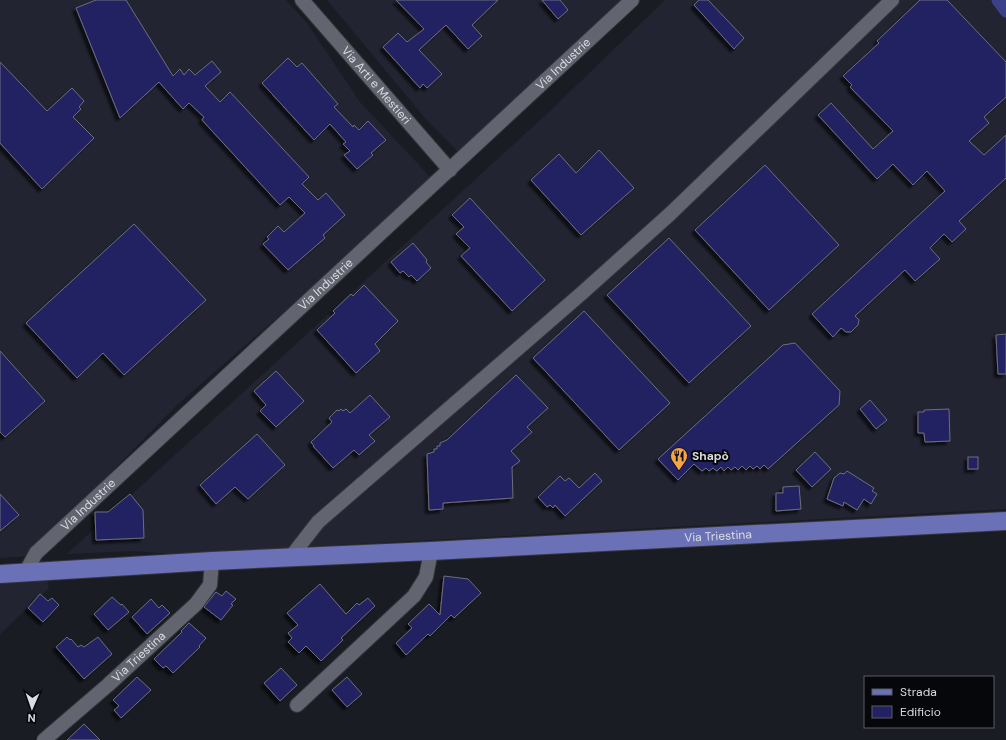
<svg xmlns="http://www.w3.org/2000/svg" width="1006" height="740" viewBox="0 0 1006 740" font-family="'DM Sans',sans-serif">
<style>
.built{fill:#222432}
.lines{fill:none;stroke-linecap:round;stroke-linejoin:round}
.canal{stroke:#3b4187;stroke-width:13}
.building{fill:#212164;stroke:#6d6f7a;filter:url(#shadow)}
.minor-casing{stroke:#35363c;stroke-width:16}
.major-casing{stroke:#35363c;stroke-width:20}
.minor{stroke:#62646f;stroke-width:14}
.major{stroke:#6a71b6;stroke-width:18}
.labels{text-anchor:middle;stroke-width:4;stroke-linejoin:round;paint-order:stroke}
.street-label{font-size:12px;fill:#dadce2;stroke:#06070a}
.poi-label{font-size:12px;font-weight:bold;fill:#dadce2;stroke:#06070a;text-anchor:start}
</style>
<defs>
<filter id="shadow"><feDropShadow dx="-3.5" dy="3.5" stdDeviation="1" flood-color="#0009"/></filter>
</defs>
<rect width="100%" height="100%" fill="#1a1c24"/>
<!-- built -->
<g class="built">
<polygon points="0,0 286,0 307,23 360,102 434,181 178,404 29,556 0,558"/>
<polygon points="327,0 630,0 462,156 425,118"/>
<polygon points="665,0 1006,0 1006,509 171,554 131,551 67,554 551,110"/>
<polygon points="47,581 49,588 0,634 0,584"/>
</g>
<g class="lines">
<!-- canal -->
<polyline class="canal" points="998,0 1006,11"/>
</g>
<!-- building -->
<g class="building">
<polygon points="96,0 126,0 173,76 180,69 184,75 189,69 195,75 212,61 221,72 205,86 220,102 230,92 309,177 302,184 318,200 326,193 345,215 323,235 325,238 288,270 263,244 269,239 267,237 278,226 284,232 305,213 289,197 280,205 202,120 204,117 189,103 183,109 159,82 120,118 76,8"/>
<polygon points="396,0 498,0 472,25 482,36 468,49 446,25 419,50 442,74 427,88 423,84 420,88 383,47 398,33 407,42 424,29"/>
<polygon points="542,0 560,0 568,10 558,19"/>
<polygon points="699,0 708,0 744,38 734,49 694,5"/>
<polygon points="920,0 947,0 1006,62 1006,97 984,117 989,123 969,141 984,155 1006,135 1006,178 959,221 966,229 952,242 944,234 930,248 940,259 915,281 905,270 855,316 859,320 858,325 851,332 846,332 841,328 833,337 812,314 945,191 927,171 913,185 893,164 877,179 818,115 831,103 873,149 893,131 850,87 852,85 843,76 879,43 877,41"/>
<polygon points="288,58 297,67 302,63 338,104 334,107 353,127 354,125 359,130 368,121 386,140 371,153 373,155 357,169 344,155 350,151 343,144 346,142 330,124 314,140 262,83"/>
<polygon points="0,62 47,111 72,88 84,101 79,107 81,109 73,117 94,138 42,189 0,143"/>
<polygon points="599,150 634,188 581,235 531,180 559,154 576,173"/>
<polygon points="765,165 839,245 769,310 695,230"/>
<polygon points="470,198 545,280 512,311 461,256 470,248 456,234 464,227 452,215"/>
<polygon points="134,224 206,300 124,375 103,353 77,378 26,323"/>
<polygon points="669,238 751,326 689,383 607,295"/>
<polygon points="413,243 427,260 426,262 431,268 417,281 411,275 409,277 403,271 400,273 391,262"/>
<polygon points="364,285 398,321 375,344 380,351 356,373 317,330 335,313 333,311 351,294 353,296"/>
<polygon points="584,311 670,403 619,450 533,358"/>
<polygon points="1006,334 1006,374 998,374 996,335"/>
<polygon points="795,343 840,391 839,405 768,469 764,465 760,469 757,466 753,469 750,466 746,470 742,466 738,470 735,467 731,470 728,467 724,471 721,467 717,471 713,468 709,471 706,468 702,471 694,464 678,480 658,459 783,345"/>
<polygon points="0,351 45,401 5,437 0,432"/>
<polygon points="276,371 304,401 276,427 260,411 266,405 254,391"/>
<polygon points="516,375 548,408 527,427 532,432 511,451 520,461 512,467 513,498 443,503 443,509 429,510 427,454 434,452 434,449 437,449 437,446 440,446 440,443 447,440"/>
<polygon points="370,395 390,417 369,435 375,441 359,455 354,450 333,468 313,446 314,446 311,442 332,422 329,418 337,410 339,411 341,409 343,411 346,409 350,413"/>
<polygon points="870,400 887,420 876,429 860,409"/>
<polygon points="949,409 950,441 925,442 924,433 918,433 918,412 924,412 924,410"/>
<polygon points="257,434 285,465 248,499 235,487 216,504 200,485"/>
<polygon points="815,452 831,469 812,487 796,470"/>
<rect x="968" y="457" width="10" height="12"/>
<polygon points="847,471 874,488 872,491 877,494 871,504 864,499 857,510 844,502 843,506 827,499 834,478 840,473 844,474"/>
<polygon points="595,473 602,481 565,516 555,505 553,508 550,505 547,507 538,497 560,476 565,481 569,478 579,488"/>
<polygon points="799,486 801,509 776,511 776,493 783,493 783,487"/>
<polygon points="0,494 19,515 0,531"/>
<polygon points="130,494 143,510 144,538 96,540 95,512 108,512"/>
<polygon points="444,576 468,579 481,593 454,618 451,615 430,636 428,634 406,655 396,643 412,628 408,624 429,604 440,615"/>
<polygon points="320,584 346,614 357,603 359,605 368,598 375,606 341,638 343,640 321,661 306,646 299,653 288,642 292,638 288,633 298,625 287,613"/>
<polygon points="226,591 236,599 231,604 233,605 221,620 204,607 216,592 222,596"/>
<polygon points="40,594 48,601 52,598 59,605 43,622 28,608"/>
<polygon points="112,597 121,605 122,604 129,612 108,630 94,614"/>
<polygon points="151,599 159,608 162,605 170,613 147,634 132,617"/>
<polygon points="189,623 206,638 199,646 200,647 173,673 166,666 163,668 154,659 182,632 181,631"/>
<polygon points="67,637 70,640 71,639 78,647 81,645 84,647 98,637 112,654 84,679 56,647"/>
<polygon points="281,668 297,685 280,701 264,683"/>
<polygon points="137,677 151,690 121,718 114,710 119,706 113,700"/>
<polygon points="347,677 362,694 347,707 332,690"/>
<polygon points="84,724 100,740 67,740"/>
</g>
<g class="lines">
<defs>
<g id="minor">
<path id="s1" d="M302,0L450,170"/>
<polyline points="290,558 318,522 582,293 670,214 892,0"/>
<path id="s2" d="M25,573L36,553L49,541L632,0"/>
<polyline points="297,705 414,596 426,577 431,551"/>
<path id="s3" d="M44,740L108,685L196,604L210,585L212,561"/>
</g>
<g id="major">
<path id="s4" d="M0,574L212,561L431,551L1006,521"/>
</g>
</defs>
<!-- minor casing -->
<use href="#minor" class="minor-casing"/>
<!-- major casing -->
<use href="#major" class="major-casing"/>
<!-- minor -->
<use href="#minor" class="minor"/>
<!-- major -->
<use href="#major" class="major"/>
</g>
<!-- icons -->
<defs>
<symbol id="restaurant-pin" viewBox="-11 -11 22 30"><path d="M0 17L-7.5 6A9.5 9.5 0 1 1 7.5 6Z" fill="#f4a345" stroke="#06070a"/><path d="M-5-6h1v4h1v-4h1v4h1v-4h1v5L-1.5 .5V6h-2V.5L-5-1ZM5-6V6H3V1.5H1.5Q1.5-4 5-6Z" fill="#111"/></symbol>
</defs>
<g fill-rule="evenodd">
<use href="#restaurant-pin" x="669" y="446" width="20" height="27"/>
</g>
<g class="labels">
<!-- street labels -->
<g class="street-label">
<text dy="4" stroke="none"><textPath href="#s2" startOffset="742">Via Industrie</textPath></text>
<text dy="4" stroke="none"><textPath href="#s1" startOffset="113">Via Arti e Mestieri</textPath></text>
<text dy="4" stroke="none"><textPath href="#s2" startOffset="418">Via Industrie</textPath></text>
<text dy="4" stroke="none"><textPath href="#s2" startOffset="94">Via Industrie</textPath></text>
<text dy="4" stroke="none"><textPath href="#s4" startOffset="719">Via Triestina</textPath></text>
<text dy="4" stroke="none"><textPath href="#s3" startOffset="126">Via Triestina</textPath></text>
</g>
<!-- poi labels -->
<g class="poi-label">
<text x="692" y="460">Shapò</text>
</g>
</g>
<!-- legend -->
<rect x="864" y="676" width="130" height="52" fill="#06070a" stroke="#5b5c60"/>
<rect x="872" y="689" width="20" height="6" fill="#6a71b6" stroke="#5b5c60"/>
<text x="900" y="696" font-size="12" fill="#dadce2">Strada</text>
<rect x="872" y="706" width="20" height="12" fill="#212164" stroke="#5b5c60"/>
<text x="900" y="716" font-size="12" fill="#dadce2">Edificio</text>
<!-- north arrow -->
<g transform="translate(32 708) rotate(182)" stroke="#06070a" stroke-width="3" paint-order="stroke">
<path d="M0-3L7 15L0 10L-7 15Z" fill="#dadce2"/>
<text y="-6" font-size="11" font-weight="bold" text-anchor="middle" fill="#dadce2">N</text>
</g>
</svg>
